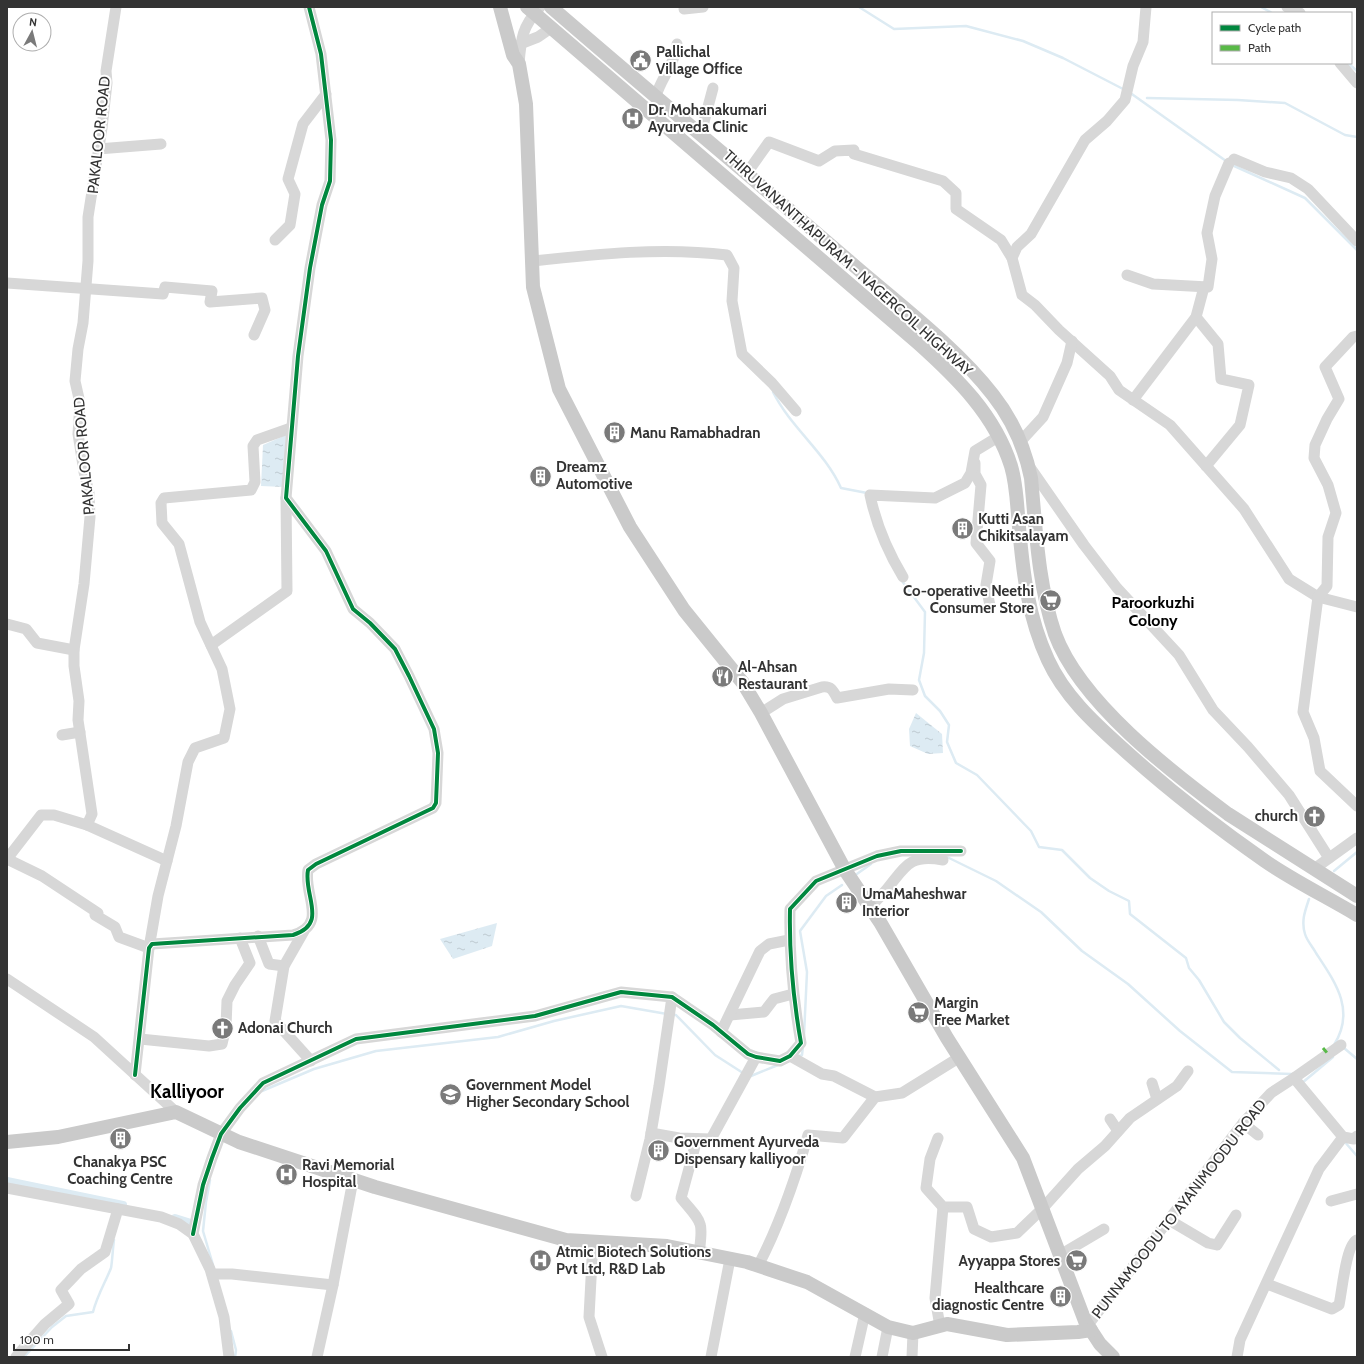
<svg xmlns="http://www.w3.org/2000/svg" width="1364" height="1364" viewBox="0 0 1364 1364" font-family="Cabin,sans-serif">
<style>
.water{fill:url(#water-ripples)}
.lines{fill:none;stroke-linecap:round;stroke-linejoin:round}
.stream{stroke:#ddebf3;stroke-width:2.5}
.canal{stroke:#ddebf3;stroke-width:8}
.minor{stroke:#d7d7d7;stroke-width:11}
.major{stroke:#cacaca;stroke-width:14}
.quiet{stroke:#58b947;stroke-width:3;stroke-dasharray:6 3;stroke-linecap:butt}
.cycleway-casing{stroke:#fff;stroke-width:6}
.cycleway{stroke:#00873e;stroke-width:4}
.labels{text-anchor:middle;stroke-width:4;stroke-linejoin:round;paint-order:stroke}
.poi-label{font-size:15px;font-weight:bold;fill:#333;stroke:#fff;text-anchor:start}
.street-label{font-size:15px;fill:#333;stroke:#fff}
.neighbourhood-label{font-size:16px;font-weight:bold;fill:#000;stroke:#fff}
.district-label{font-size:19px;font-weight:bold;fill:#000;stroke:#fff}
</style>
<defs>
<pattern id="water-ripples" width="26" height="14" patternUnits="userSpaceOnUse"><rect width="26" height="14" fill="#ddebf3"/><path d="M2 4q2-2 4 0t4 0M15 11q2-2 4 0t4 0" fill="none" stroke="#becad1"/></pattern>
</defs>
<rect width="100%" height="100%" fill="#fff"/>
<!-- water -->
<g class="water">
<polygon points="286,435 284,487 261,486 263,445"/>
<polygon points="916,713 942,734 943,753 928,754 910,746 909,729"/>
<polygon points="497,923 492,946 453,959 440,939"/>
</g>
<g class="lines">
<!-- stream -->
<g class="stream">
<polyline points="859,7 894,29 966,26 1023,41 1063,58 1125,90"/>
<polyline points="1261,7 1272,13"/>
<polyline points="1348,63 1357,71"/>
<polyline points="1129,92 1226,161"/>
<polyline points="1147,98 1238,100 1285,103 1345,135 1357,137"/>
<polyline points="1232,165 1305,198 1357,250"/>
<path d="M773,392C791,428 825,452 841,488L867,493"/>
<polyline points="902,581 925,612 924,653 919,680 925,696 940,711 949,725 947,742 956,763 977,775 1031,831 1039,847 1062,850 1090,878 1109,891 1129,901 1130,914 1186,958 1189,968 1199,980 1224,1022 1240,1038 1279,1070"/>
<polyline points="945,856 996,881 1041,912 1082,951 1128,984 1180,1031 1232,1072 1292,1074"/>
<polyline points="1334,871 1357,852"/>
<polyline points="854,876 871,864"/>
<path d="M1309,899C1305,911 1301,921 1305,934C1307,941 1313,947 1316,953C1335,982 1356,1010 1334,1045"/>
<polyline points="672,1015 676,1015 715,1055 743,1073"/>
<polyline points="804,1035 807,972 800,931 826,896 842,885"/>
<polyline points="1344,1048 1357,1059"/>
<polyline points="799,1056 802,1055 803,1046"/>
<polyline points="751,1076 778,1065"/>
<polyline points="1302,1083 1333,1057"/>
<polyline points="262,1091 314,1069 376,1051 498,1037 554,1021 621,1006 667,1014"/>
<polyline points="1344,1141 1357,1156"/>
<polyline points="210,1180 206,1202 203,1231 213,1265"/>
<polyline points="231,1331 236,1350 235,1357"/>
<path d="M24,1357L52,1327L66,1316L93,1312C97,1296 105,1283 111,1268C112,1264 113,1246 114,1240"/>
</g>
<!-- canal -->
<g class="canal">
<polyline points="7,1181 123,1205"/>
<polyline points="175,1218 191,1223"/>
</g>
<!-- minor -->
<g class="minor">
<polyline points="1287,7 1300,13"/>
<polyline points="684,9 703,7"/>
<polyline points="520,44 538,37 551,28"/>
<polyline points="1340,63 1357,83"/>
<path d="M519,64C521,38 522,27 540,7"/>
<path d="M656,96C661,78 675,64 677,44"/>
<polyline points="701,133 713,88"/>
<polyline points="98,149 161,144"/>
<polyline points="1234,159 1265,172 1291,178 1308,189 1357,241"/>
<polyline points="747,173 769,142 819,161 835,151 854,150 854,154 943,181 956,193 956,209 1001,240 1012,258 1022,295 1035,305 1059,330 1110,376 1119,390 1170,425 1244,509 1289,579 1318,597 1357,607"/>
<polyline points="275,240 290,225 295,194 288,179 303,124 326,94"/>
<polyline points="1012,258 1017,247 1031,234 1085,140 1107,121 1125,100 1133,66 1143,42 1146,7"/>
<path d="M533,261C597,254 663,247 727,255L734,268L732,301L742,354L772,383L796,411"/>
<polyline points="1127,275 1153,284 1208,287 1212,259 1207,233 1215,196 1229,163"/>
<polyline points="7,283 163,294 165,287 212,291 210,302 262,298 265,310 254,335"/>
<polyline points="1196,317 1218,344 1221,379 1249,385 1240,425 1206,466"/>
<polyline points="1357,336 1353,337 1325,367 1339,399 1327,419 1315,445 1314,458 1328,485 1336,513 1328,537 1327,586 1318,597 1303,712 1314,738 1320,771 1357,806"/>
<polyline points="1133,400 1196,317 1204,287"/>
<polyline points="1020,442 1043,417 1067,363 1072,341"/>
<polyline points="975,463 975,474 981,485 976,543 990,561 986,585 990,606"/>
<polyline points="1029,466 1084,545 1117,588 1179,655 1213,710 1248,747 1289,795 1329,858"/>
<path d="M903,577C888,552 876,524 870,495L935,498L965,483L971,473L975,451L998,437"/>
<polyline points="7,624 26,629 37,643 74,650"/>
<polyline points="211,645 287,591 286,498"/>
<path d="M761,713L783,699L822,687C831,686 833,690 837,698L889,689L913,690"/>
<polyline points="62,735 80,732"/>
<polyline points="87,825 167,861"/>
<polyline points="7,859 41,815 54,815 87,825 92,814 78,720 79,701 74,666 74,650 84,584 90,517 89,493 84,472 78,434 80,403 75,381 78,349 83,323 88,261 88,217 102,128 107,83 106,71 116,7"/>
<polyline points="7,859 42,876 98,913 95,915 115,927 119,937 149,948 158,896 176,826 188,762 195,748 224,738 230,709 222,669 200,622 179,544 162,523 161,503 164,498 251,490 255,482 253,446 257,440 291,428"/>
<polyline points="1314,869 1357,838"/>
<path d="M870,907C876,901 882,895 887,889C906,866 909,854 943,860"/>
<polyline points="304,931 284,966 275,1021 311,1061"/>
<polyline points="258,936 269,964 284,966"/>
<polyline points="7,979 94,1037 176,1112"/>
<polyline points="730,1015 764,1012 774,999 793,994"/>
<polyline points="721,1032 760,951 769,944 789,940"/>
<polyline points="140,1039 209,1046 222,1044 226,1027 227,1001 235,985 250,963 240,938"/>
<polyline points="790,1056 822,1074 834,1076 875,1097"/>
<path d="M135,1075L149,948L152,944L293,935C329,924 303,895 308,870L316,864L433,808L436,803L438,753L434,729L409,676L395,649L370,623L353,609L326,551L286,498L298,356L310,268L322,205L330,181L331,140L321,54L309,7"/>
<polyline points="1294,1078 1341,1045"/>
<polyline points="1152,1083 1157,1099"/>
<polyline points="1110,1119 1118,1131"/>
<polyline points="1243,1123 1258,1135"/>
<polyline points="651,1133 679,1138 711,1139 756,1057"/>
<polyline points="938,1138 930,1159 926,1188 943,1207 967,1207 974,1229 991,1237 1017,1233 1042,1209 1078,1169 1105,1146 1130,1118 1177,1086 1188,1071"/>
<path d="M697,1139L681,1198C701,1222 704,1220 699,1253"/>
<polyline points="7,1188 161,1217 179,1224 193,1234 210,1269 224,1317 229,1357"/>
<polyline points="636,1196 650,1139 659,1086 672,997"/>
<polyline points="1331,1201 1357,1194"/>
<polyline points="1169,1220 1208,1243 1217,1245 1236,1215"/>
<path d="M193,1234L203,1185L212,1158L221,1134L240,1108L263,1083L356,1039L535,1016L621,992L672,997L713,1025L748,1054L756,1057L780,1061L790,1056L801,1043C793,998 789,955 790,909L816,881L877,856L901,851H961"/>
<polyline points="593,1241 589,1317 602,1357"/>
<polyline points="1060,1255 1104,1229"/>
<path d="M758,1266C780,1224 795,1180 808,1135L843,1138L875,1097L902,1093L960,1057"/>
<polyline points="212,1274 232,1274 333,1285"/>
<path d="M1267,1284L1332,1309L1339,1305C1342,1292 1346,1244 1357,1240"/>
<polyline points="1088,1325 1243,1123 1271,1093 1294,1078 1343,1137 1354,1139 1357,1136"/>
<polyline points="940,1326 935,1298 943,1207"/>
<polyline points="16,1357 45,1324 69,1304 61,1290 81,1269 105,1252 118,1209"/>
<polyline points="317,1357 333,1285 353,1180"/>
<polyline points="711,1357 730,1259"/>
<polyline points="855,1357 865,1313"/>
<polyline points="882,1357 888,1327"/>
<polyline points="912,1357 913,1333"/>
<polyline points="1237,1357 1240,1340 1319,1169 1343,1137"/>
</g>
<!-- major -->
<g class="major">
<polyline points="500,7 513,55 519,64 526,104 533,287 559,389 630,527 684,610 743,683 761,713 845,870 880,922 947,1038 1023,1158 1085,1321 1100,1344 1113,1357"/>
<path d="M527,7L918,343C957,378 995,415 1011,466C1017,486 1017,507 1019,527C1023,573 1028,617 1048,660C1064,695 1093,722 1121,747C1166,788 1215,826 1265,861C1294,881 1327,897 1357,915"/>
<path d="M551,7C650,93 751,176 850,262C896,302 956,347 993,395C1012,419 1025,449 1031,478C1036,530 1038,584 1055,634C1080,702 1170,771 1228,814L1357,896"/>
<polyline points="7,1142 58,1137 176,1112 239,1142 375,1187 566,1240 667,1246 747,1262 807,1282 888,1327 913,1333 947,1324 1007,1335 1078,1332 1091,1330"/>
</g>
<!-- quiet -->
<polyline class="quiet" points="1323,1048 1328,1054"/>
<defs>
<g id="cycleway">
<path d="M135,1075L149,948L152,944L293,935C329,924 303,895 308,870L316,864L433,808L436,803L438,753L434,729L409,676L395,649L370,623L353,609L326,551L286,498L298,356L310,268L322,205L330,181L331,140L321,54L309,7"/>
<path d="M193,1234L203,1185L212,1158L221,1134L240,1108L263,1083L356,1039L535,1016L621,992L672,997L713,1025L748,1054L756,1057L780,1061L790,1056L801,1043C793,998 789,955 790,909L816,881L877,856L901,851H961"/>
</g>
</defs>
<!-- cycleway casing -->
<use href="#cycleway" class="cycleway-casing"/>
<!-- cycleway -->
<use href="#cycleway" class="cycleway"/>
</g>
<!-- icons -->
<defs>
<symbol id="civic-disc" viewBox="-11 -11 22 22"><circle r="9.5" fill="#7a7a7a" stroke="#fff"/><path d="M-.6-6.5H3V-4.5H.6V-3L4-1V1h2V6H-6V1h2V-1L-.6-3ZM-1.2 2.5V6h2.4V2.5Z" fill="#fff"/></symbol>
<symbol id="hospital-disc" viewBox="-11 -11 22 22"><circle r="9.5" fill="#7a7a7a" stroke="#fff"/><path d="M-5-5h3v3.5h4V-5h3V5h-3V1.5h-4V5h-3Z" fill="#fff"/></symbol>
<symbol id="building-disc" viewBox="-11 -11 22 22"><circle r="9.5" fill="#7a7a7a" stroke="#fff"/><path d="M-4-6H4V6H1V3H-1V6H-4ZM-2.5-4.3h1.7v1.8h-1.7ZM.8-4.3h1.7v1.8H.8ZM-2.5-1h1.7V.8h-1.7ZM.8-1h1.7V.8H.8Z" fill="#fff"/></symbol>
<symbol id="supermarket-disc" viewBox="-11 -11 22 22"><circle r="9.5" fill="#7a7a7a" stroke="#fff"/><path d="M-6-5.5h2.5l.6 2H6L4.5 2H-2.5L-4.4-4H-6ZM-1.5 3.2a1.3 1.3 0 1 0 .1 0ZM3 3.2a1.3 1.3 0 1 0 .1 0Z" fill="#fff"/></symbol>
<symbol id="restaurant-disc" viewBox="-11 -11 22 22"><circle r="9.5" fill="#7a7a7a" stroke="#fff"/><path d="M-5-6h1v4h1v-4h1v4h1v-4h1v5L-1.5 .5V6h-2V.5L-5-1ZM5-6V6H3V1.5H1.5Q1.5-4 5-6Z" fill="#fff"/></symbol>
<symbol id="church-disc" viewBox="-11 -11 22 22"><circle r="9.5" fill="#7a7a7a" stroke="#fff"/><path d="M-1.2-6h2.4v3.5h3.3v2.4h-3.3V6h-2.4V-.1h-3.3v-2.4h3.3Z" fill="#fff"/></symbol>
<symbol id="school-disc" viewBox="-11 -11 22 22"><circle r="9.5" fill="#7a7a7a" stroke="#fff"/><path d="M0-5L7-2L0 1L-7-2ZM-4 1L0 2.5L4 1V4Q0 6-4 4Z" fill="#fff"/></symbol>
</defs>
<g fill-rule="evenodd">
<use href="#civic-disc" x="628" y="48" width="25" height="25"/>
<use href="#hospital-disc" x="620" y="106" width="25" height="25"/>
<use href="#building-disc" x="602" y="420" width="25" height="25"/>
<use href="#building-disc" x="528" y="464" width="25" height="25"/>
<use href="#building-disc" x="950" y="516" width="25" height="25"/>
<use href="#supermarket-disc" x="1038" y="588" width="25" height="25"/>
<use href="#restaurant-disc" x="710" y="664" width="25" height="25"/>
<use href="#church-disc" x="1302" y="804" width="25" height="25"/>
<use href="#building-disc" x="834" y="890" width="25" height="25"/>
<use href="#supermarket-disc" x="906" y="1000" width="25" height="25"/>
<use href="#church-disc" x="210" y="1016" width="25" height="25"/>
<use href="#school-disc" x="438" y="1082" width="25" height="25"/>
<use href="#building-disc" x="108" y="1126" width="25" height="25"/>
<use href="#building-disc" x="646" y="1138" width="25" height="25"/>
<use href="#hospital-disc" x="274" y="1162" width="25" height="25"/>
<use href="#hospital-disc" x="528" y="1248" width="25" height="25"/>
<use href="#supermarket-disc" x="1064" y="1248" width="25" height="25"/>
<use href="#building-disc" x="1048" y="1284" width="25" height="25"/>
</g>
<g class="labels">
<!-- poi labels -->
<g class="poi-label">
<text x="656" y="57">Pallichal<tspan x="656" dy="17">Village Office</tspan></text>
<text x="648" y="115">Dr. Mohanakumari<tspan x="648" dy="17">Ayurveda Clinic</tspan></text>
<text x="630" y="438">Manu Ramabhadran</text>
<text x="556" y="472">Dreamz<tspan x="556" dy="17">Automotive</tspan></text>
<text x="978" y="524">Kutti Asan<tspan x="978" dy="17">Chikitsalayam</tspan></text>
<text x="1034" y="596" text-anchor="end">Co-operative Neethi<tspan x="1034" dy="17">Consumer Store</tspan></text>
<text x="738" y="672">Al-Ahsan<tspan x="738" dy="17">Restaurant</tspan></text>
<text x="1298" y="821" text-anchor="end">church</text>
<text x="862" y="899">UmaMaheshwar<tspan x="862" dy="17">Interior</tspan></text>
<text x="934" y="1008">Margin<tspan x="934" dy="17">Free Market</tspan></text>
<text x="238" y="1033">Adonai Church</text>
<text x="466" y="1090">Government Model<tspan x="466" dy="17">Higher Secondary School</tspan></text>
<text x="674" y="1147">Government Ayurveda<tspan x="674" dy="17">Dispensary kalliyoor</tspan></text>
<text x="120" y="1167" text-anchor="middle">Chanakya PSC<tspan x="120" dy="17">Coaching Centre</tspan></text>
<text x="302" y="1170">Ravi Memorial<tspan x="302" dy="17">Hospital</tspan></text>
<text x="556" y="1257">Atmic Biotech Solutions<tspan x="556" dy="17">Pvt Ltd, R&amp;D Lab</tspan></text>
<text x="1060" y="1266" text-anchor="end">Ayyappa Stores</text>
<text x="1044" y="1293" text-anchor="end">Healthcare<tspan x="1044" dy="17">diagnostic Centre</tspan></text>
</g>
<!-- street labels -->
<g class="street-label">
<text transform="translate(99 135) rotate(-84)" y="5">PAKALOOR ROAD</text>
<text transform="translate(848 263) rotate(42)" y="5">THIRUVANANTHAPURAM - NAGERCOIL HIGHWAY</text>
<text transform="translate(84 456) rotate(-95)" y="5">PAKALOOR ROAD</text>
<text transform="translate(1179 1209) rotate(-52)" y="5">PUNNAMOODU TO AYANIMOODU ROAD</text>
</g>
<!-- neighbourhood labels -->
<g class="neighbourhood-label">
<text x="1153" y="608">Paroorkuzhi<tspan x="1153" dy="18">Colony</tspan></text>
</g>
<!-- district labels -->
<g class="district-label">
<text x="187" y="1098">Kalliyoor</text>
</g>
</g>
<!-- border -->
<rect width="1364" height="1364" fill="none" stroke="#333333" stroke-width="16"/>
<!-- legend -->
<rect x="1212" y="12" width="140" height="52" fill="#ffffff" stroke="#adadad"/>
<rect x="1220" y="25" width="20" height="6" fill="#00873e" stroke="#adadad"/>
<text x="1248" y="32" font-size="12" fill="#333333">Cycle path</text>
<rect x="1220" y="45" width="20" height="6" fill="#58b947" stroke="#adadad"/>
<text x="1248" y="52" font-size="12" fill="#333333">Path</text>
<!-- north arrow -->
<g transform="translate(32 32) rotate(7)"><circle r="19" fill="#ffffff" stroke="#adadad"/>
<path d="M0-3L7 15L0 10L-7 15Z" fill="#7a7a7a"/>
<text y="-6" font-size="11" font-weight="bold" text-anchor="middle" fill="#333333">N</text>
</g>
<!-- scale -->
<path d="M14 1344v6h115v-6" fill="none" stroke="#333333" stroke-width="2"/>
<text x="20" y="1344" font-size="12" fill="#333333" stroke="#ffffff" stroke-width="3" paint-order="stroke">100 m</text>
</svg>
